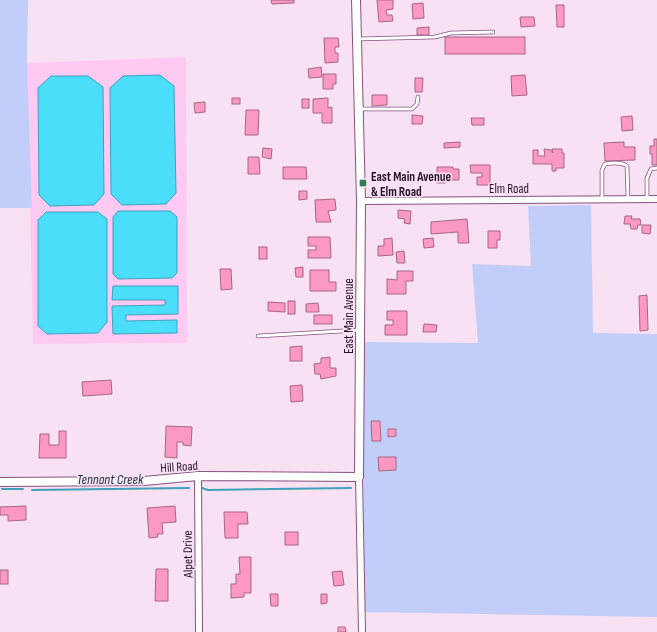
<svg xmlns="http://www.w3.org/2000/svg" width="657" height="632" viewBox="0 0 657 632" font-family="'Sofia Sans Condensed',sans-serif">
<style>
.built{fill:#fecaf4}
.green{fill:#c2cef9}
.water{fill:#4bdefa;stroke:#40a1ba}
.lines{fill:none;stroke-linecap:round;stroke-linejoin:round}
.stream{stroke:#40a1ba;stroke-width:2}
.building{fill:#fb99c3;stroke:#a66681}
.service-casing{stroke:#84527c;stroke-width:4.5}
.minor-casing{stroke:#84527c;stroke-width:8}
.tertiary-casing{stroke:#84527c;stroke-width:10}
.service{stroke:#fff;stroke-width:3}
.minor{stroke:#fff;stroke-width:6}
.tertiary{stroke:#fff;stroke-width:8}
.poi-dot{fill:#307e4d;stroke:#f9e1f4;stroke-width:1.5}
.labels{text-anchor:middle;stroke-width:3;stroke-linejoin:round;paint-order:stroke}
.poi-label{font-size:13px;font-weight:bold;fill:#261223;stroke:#f9e1f4;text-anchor:start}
.street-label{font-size:13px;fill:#261223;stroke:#f9e1f4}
.water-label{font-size:14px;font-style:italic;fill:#16343a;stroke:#f9e1f4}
</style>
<rect width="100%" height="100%" fill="#f9e1f4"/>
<!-- built -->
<polygon class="built" points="186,57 187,343 33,344 27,63"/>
<!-- green -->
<g class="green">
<polygon points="0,0 28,0 27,63 32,208 0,208"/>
<polygon points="591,205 593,333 657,334 657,617 364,612 363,342 478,343 472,264 531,266 528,206"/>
</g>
<!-- water -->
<g class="water">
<polygon points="160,75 174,86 176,193 166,204 122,205 111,194 110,88 123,76"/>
<polygon points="51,76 88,76 103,87 104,194 94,205 50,206 39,195 38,88"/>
<polygon points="118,211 170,211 177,217 177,273 172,278 118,279 113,274 113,217"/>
<polygon points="46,212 98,212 107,219 107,322 98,333 47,334 38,326 38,220"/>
<polygon points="113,286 178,286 178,314 126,315 126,321 177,320 177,333 113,334 112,306 165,305 165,300 112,300"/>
</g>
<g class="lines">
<!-- stream -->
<g class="stream">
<polyline points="202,488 208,490 351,488"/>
<polyline points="2,489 23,489"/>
<polyline points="32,490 189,488"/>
</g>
</g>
<!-- building -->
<g class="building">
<polygon points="271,0 294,0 294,3 272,4"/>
<polygon points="377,0 393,0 393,9 386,10 387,15 392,15 393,21 379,22"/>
<polygon points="423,3 424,18 413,19 412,4"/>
<polygon points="556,5 564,5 564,27 557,27"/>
<polygon points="520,17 534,17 535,26 521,27"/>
<polygon points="429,27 429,35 417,35 417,28"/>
<rect x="445" y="37" width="80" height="17"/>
<polygon points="324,38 338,38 339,47 335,47 335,53 338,53 338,62 325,63"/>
<polygon points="321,67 322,77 309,78 308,69"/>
<polygon points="323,74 336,74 336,84 333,84 333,89 323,89"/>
<polygon points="525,75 527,95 512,96 511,76"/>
<polygon points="415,78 423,78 422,92 415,92"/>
<polygon points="372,95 387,95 387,105 372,106"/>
<rect x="232" y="98" width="8" height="6"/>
<polygon points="328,98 328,108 332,107 332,123 322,123 322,113 313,113 313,99"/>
<rect x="302" y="99" width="7" height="9"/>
<polygon points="205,102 205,112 195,113 194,103"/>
<polygon points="246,110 259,110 258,135 245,135"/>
<polygon points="412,115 423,116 422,124 412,124"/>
<polygon points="632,116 633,130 622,131 621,117"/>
<polygon points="471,118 484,118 484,125 472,125"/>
<polygon points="654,139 657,139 657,165 652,165 652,154 650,154 650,146 654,146"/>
<polygon points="460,142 460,147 444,148 444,143"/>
<polygon points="624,142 624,147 635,147 635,160 605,161 604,143"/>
<polygon points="263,148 272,149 271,159 262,157"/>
<polygon points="544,149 551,150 553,153 552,149 562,149 562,153 564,153 564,168 556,168 556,171 552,171 552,164 533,164 533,150 538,150 538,156 545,156"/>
<polygon points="248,157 259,157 260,174 248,174"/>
<polygon points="470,165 490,165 490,185 477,185 477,177 482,177 482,173 471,173"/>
<polygon points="283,167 306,167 307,179 283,179"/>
<polygon points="437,167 453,167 453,169 459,169 459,180 445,180 445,183 437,183"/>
<polygon points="299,191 307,191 307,199 299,200"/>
<polygon points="335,199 336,210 328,211 331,222 316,222 315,200"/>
<polygon points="398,210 411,211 410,224 404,223 405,219 398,218"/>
<polygon points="625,216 632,216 631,219 640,219 641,225 638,225 637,229 631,229 630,224 624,224"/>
<polygon points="467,219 469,243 458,243 458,232 431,234 431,222"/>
<polygon points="642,225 651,225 650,234 642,233"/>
<polygon points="488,231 500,231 500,240 497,240 497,248 488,248"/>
<polygon points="308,237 330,237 331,258 308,258 308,250 316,250 316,246 308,246"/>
<polygon points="392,238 393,255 378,256 378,246 384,246 384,239"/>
<polygon points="433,238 434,247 424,248 423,239"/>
<rect x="259" y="247" width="8" height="12"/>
<polygon points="404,251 405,263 397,263 396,252"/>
<polygon points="303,267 303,277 296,277 295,268"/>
<polygon points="220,269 231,269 232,289 221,290"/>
<polygon points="310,270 329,270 329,282 336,282 336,291 310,291"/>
<polygon points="397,271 413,271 413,281 406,281 406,294 387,294 387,279 397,280"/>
<polygon points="647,295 648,330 640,331 639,296"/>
<rect x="288" y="301" width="7" height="13"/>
<polygon points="268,302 285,303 285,312 268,311"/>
<polygon points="318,303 319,312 306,312 306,304"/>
<polygon points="387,311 407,311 407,335 385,335 385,325 393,325 393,320 387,320"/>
<rect x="314" y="315" width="18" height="9"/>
<polygon points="424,324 437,325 436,332 423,332"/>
<polygon points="302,346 302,361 290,361 290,347"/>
<polygon points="330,357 330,368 336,368 336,376 321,379 320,374 315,374 314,364 321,363 321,358"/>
<polygon points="111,380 112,394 83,396 82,382"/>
<polygon points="302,385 303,401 291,402 290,386"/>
<polygon points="371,421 380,421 381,441 372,441"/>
<polygon points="166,426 192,427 191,446 183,445 183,442 177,442 177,458 165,457"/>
<polygon points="388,429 396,429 396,436 388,437"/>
<polygon points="59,431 66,431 66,458 39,458 40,434 49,434 49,445 59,445"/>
<polygon points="378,457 396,457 396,470 379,471"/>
<polygon points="26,506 26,520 8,521 8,515 0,515 0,507"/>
<polygon points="175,506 176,522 162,523 163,534 157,534 158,537 149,538 147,508"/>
<polygon points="224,512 247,512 248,524 238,524 238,538 225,538"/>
<rect x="285" y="532" width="13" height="13"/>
<polygon points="239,557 251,557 251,593 244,593 244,597 231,598 231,584 236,584 236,574 240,574"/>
<polygon points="156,569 168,569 168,601 155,601"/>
<rect x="0" y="570" width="8" height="14"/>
<polygon points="342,571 344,585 334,586 332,572"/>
<polygon points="270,594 278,594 278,606 271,606"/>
<polygon points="321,594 327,594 327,603 321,604"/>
<polygon points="338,627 345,627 346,632 338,632"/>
</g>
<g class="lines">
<defs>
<g id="service">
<polyline points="358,39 435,37 451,33 493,32"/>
<polyline points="359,109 412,109 417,104 418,97"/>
<polyline points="647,198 647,178 651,169 657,168"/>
<path d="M602,199V170L605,164C611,163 621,162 627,166L628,199"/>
<polyline points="258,336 359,330"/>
</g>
<g id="minor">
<polyline points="361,201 657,199"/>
<polyline points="198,476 199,632"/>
<polyline points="359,477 362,632"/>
</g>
<polyline id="tertiary" points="0,482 144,481 198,476 359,477 361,201 356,0"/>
</defs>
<!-- service casing -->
<use href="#service" class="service-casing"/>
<!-- minor casing -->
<use href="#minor" class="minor-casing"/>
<!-- tertiary casing -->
<use href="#tertiary" class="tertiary-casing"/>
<!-- service -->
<use href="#service" class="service"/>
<!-- minor -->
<use href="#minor" class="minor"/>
<!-- tertiary -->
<use href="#tertiary" class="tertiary"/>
</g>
<!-- markers -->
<rect class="poi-dot" x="359" y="179" width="8" height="8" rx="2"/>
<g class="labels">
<!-- poi labels -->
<g class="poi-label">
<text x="371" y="181">East Main Avenue<tspan x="371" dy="15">&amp; Elm Road</tspan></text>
</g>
<!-- street labels -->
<g class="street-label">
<text x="509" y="193">Elm Road</text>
<text transform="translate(348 316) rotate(-90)" y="5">East Main Avenue</text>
<text transform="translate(179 466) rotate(-4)" y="5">Hill Road</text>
<text transform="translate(187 554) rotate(-91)" y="5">Alpet Drive</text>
</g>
<!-- water labels -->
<g class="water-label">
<text x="110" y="484">Tennant Creek</text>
</g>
</g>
</svg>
